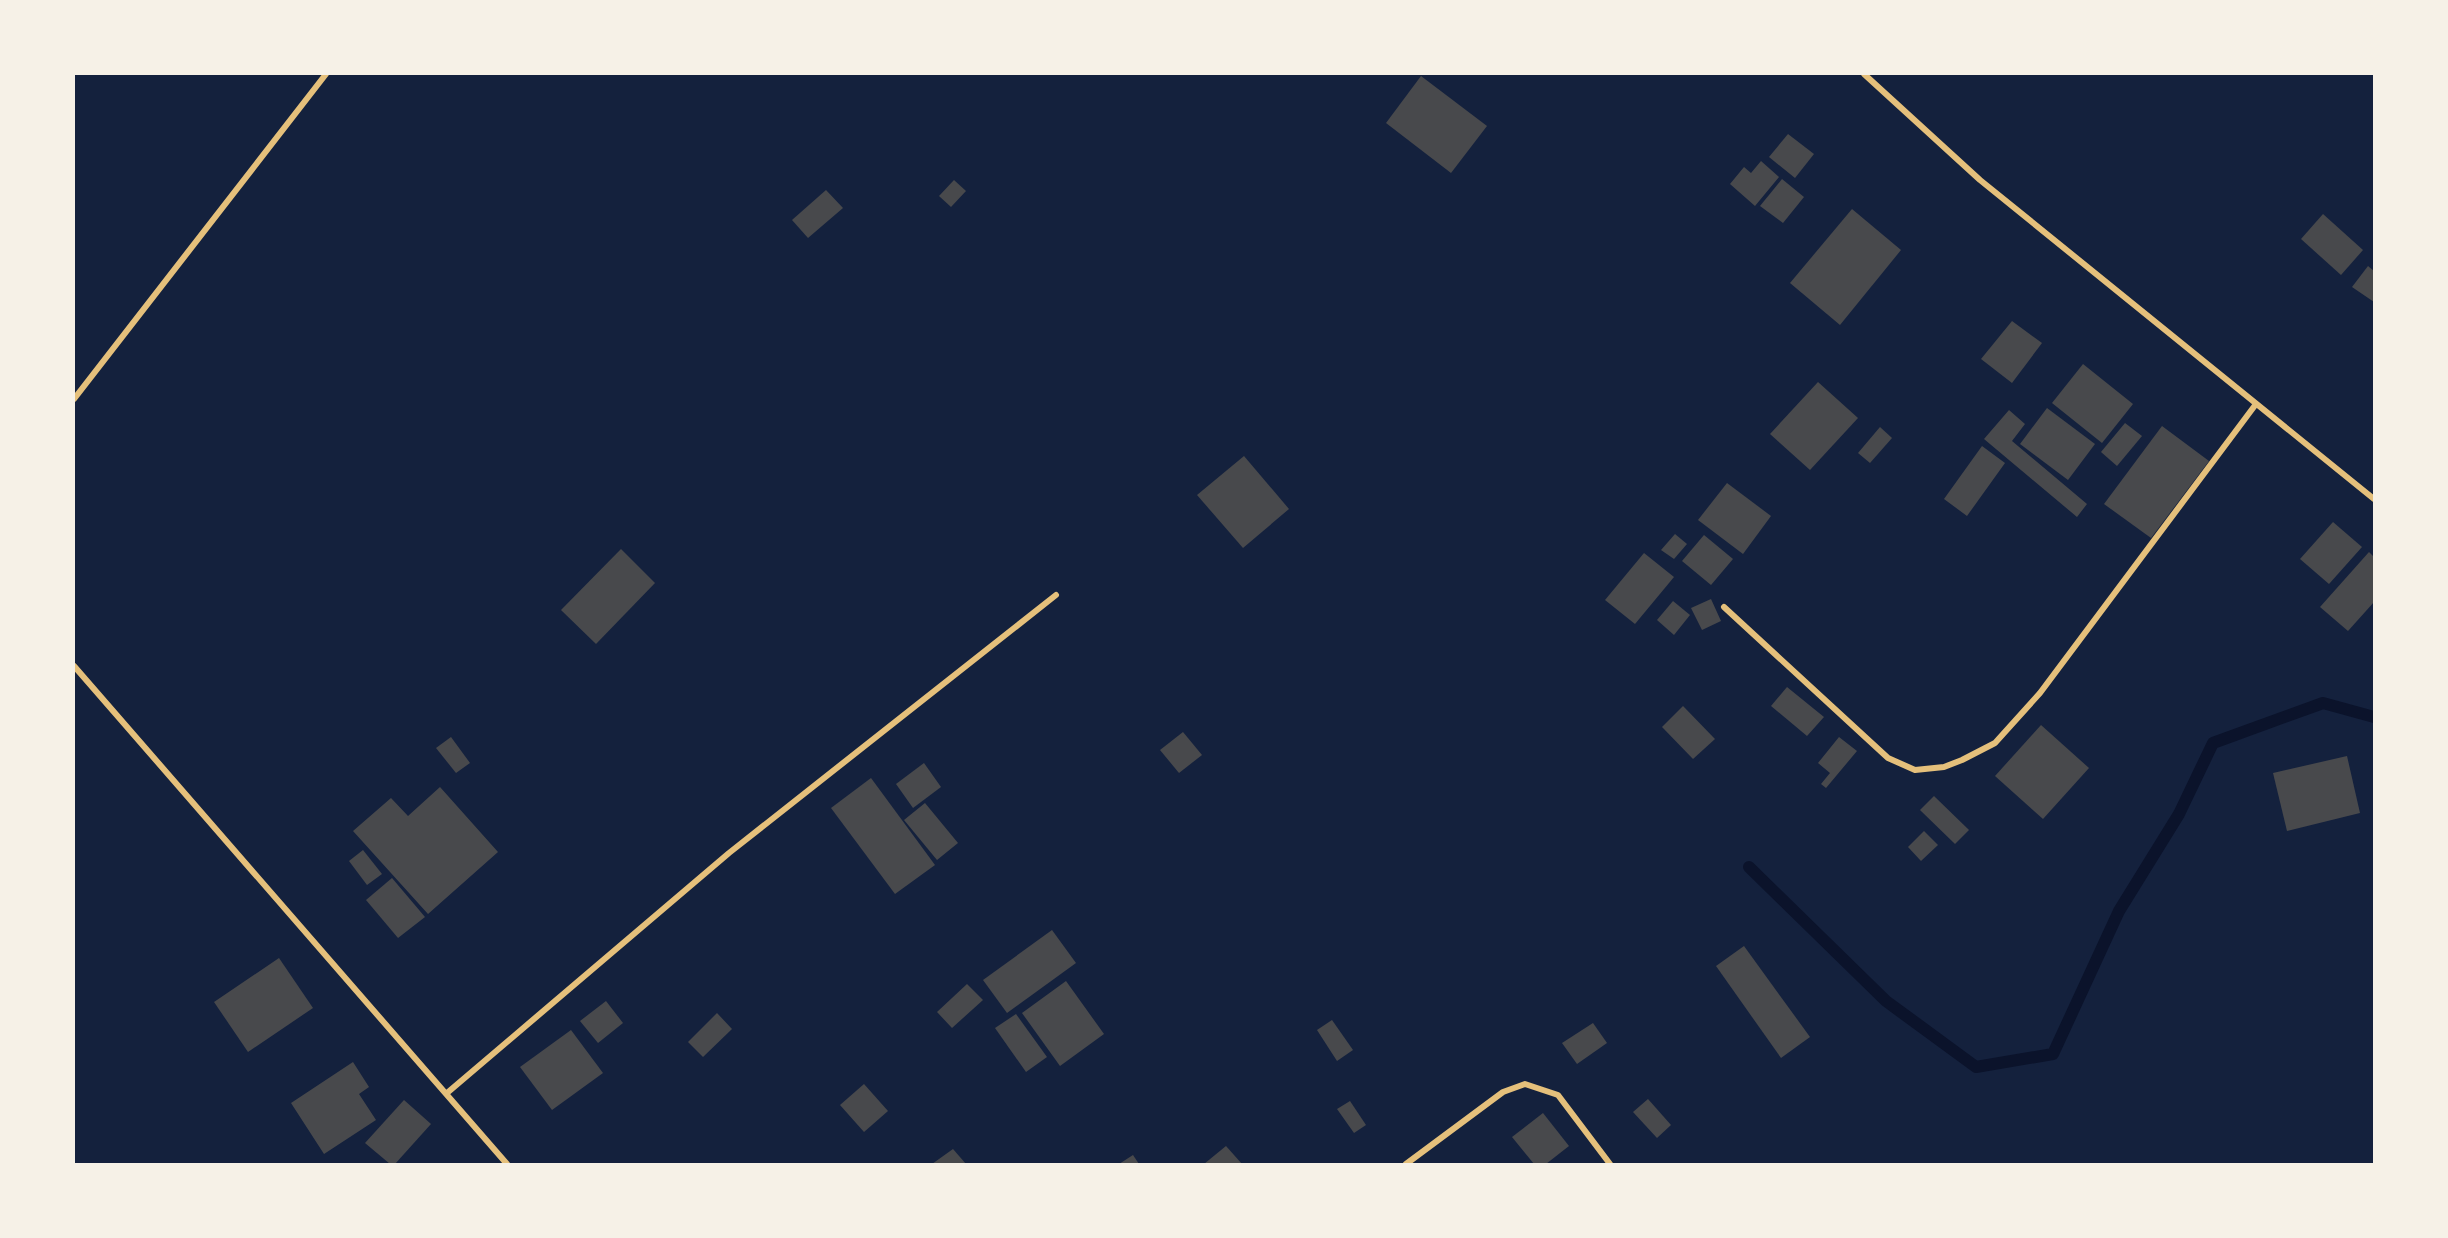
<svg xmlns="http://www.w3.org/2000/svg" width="2448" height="1238" viewBox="0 0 2448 1238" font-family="'Noto Sans',sans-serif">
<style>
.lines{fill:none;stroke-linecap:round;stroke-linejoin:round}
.stream{stroke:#0b132b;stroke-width:12}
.building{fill:#48494c}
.minor{stroke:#e5c07b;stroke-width:6}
</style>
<rect width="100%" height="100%" fill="#14213d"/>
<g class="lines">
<!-- stream -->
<polyline class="stream" points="1749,867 1886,1001 1976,1067 2053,1054 2119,911 2179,814 2213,743 2323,703 2374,717"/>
</g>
<!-- building -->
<g class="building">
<polygon points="1421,76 1487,126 1451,173 1386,123"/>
<polygon points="1788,134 1814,154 1795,178 1769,157"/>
<polygon points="1761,161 1779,177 1755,206 1730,184 1744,167 1751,173"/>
<polygon points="1782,179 1804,197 1783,223 1760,206"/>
<polygon points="954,180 966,191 951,207 939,196"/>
<polygon points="826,190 843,208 808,238 792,220"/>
<polygon points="1852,209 1901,250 1840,325 1790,283"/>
<polygon points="2323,214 2363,250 2341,275 2301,239"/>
<polygon points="2368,266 2374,271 2374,302 2352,287"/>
<polygon points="2012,321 2042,343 2012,383 1981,359"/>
<polygon points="2083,364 2133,404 2102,443 2052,403"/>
<polygon points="1818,382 1858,418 1810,470 1770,434"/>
<polygon points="2047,408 2095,444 2068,480 2020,444"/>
<polygon points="2009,410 2025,424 2012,441 2087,504 2077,517 1984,439"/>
<polygon points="2125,423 2142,436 2117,466 2101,452"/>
<polygon points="2162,426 2209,461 2151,538 2104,504"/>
<polygon points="1880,427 1892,438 1870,463 1858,453"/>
<polygon points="1982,446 2005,463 1967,516 1944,499"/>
<polygon points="1244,456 1289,509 1243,548 1197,495"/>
<polygon points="1727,483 1771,516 1743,554 1698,520"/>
<polygon points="2333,522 2362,547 2329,584 2300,559"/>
<polygon points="1675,534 1687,544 1674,559 1661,550"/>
<polygon points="1704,535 1733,559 1711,585 1682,561"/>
<polygon points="621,549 655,583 596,644 561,610"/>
<polygon points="2369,552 2374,557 2374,602 2348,631 2320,607"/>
<polygon points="1644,553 1674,577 1635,624 1605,600"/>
<polygon points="1711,599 1721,621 1702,630 1691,608"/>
<polygon points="1673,601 1690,615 1674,635 1657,620"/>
<polygon points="1787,687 1824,717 1807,736 1771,706"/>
<polygon points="1683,706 1715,739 1693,759 1662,727"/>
<polygon points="2041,725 2089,768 2043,819 1995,776"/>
<polygon points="1183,732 1202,755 1179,773 1160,750"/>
<polygon points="451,737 470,763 456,773 436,748"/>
<polygon points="1839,737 1857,751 1826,788 1821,784 1830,773 1818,763"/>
<polygon points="2347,756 2360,813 2287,831 2273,773"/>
<polygon points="924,763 941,787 913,808 896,784"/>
<polygon points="871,778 935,865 895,894 831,808"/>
<polygon points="440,787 498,852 428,914 353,831 391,798 408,816"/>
<polygon points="1934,796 1969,830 1955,844 1920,810"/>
<polygon points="925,803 958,843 937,860 904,820"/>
<polygon points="1924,831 1938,845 1921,861 1908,847"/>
<polygon points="363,850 382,874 367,885 349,861"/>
<polygon points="392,878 425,917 398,938 366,900"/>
<polygon points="1052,930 1076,963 1007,1013 983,980"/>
<polygon points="1744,946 1810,1037 1781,1058 1716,966"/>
<polygon points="279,958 313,1008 248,1052 214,1002"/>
<polygon points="1066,981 1104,1034 1060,1066 1022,1013"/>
<polygon points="967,984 983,1000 952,1028 937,1012"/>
<polygon points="606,1001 623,1023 598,1043 580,1021"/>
<polygon points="717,1013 732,1029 703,1057 688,1042"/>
<polygon points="1016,1014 1047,1057 1026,1072 995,1028"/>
<polygon points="1332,1020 1353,1050 1337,1061 1317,1030"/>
<polygon points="1593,1023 1607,1043 1577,1064 1562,1043"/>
<polygon points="571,1030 603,1073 552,1110 520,1067"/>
<polygon points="353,1062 369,1087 359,1094 376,1120 324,1154 291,1103"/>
<polygon points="864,1084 888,1111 864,1132 840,1105"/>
<polygon points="1648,1099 1671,1125 1657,1138 1633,1112"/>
<polygon points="404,1100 431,1124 395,1164 390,1164 365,1143"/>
<polygon points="1350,1101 1366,1125 1354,1133 1337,1109"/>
<polygon points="1543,1113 1569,1146 1546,1164 1534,1164 1512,1137"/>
<polygon points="1226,1146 1242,1164 1204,1164"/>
<polygon points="953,1149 966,1164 932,1164"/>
<polygon points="1133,1155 1139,1164 1119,1164"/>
</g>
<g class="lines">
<!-- minor -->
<g class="minor">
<polyline points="1864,74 1980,180 2374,499"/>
<polyline points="74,399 326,74"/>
<polyline points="1724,607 1888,758 1915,770 1944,767 1962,760 1995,743 2040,693 2256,404"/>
<polyline points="74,666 507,1164"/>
<polyline points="447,1093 729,853 1056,595"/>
<polyline points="1406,1164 1503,1092 1525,1084 1558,1095 1610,1164"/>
</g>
</g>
<!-- border -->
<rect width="2448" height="1238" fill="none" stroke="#f6f1e7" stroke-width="150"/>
</svg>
